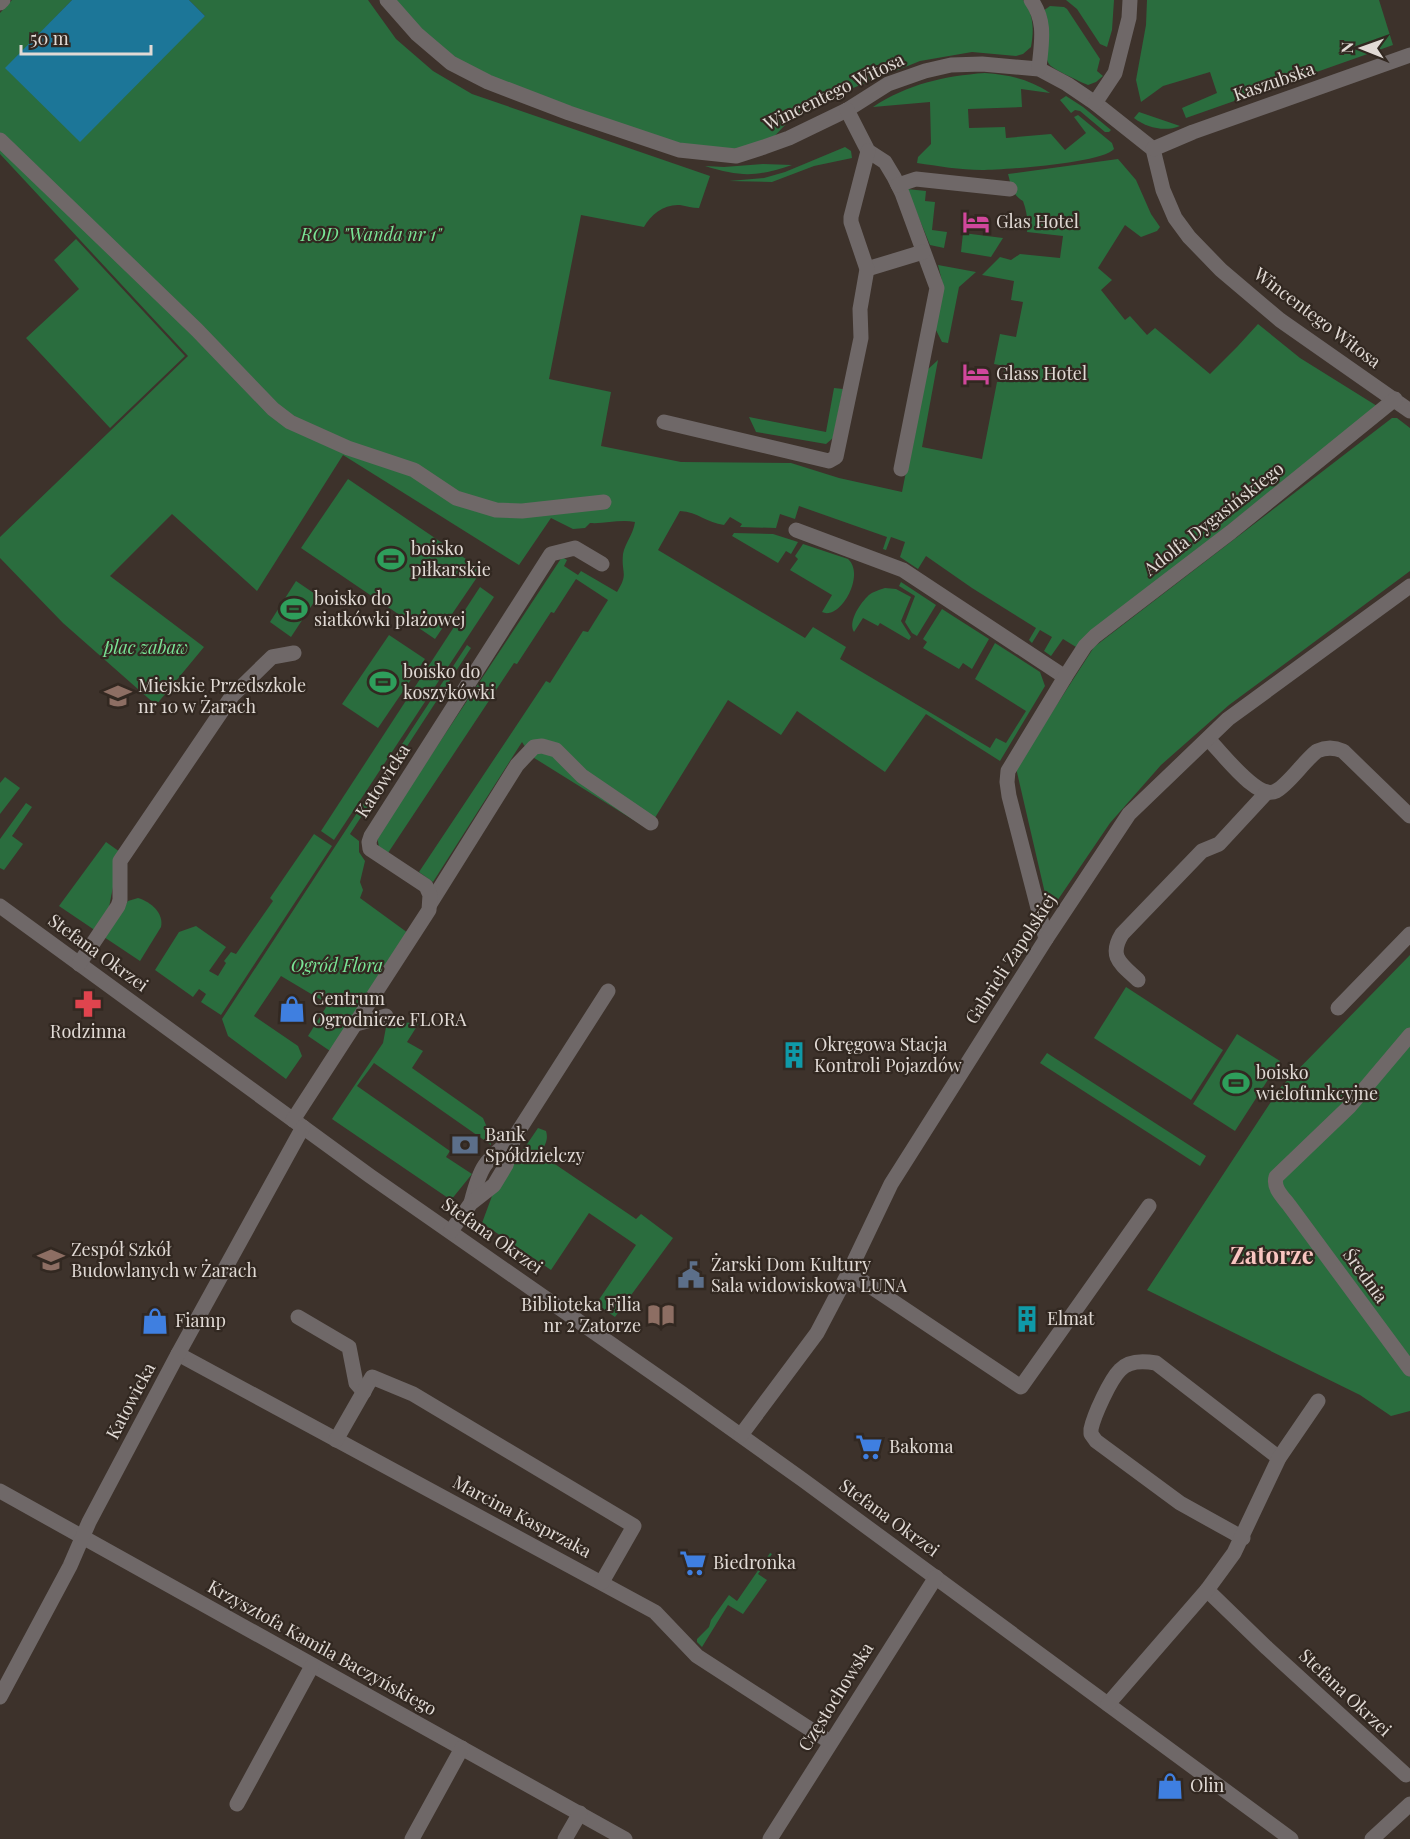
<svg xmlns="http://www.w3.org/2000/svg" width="1410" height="1839" viewBox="0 0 1410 1839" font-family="'Playfair Display',serif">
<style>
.green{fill:#2a6d3e}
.water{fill:#1c7698}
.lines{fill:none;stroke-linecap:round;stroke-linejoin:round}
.minor{stroke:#6f6868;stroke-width:15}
.labels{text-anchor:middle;stroke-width:4.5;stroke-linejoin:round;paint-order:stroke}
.street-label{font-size:18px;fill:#e1dad5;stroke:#322821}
.poi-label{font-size:18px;fill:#e1dad5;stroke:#322821;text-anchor:start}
.park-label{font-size:18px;font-style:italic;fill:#79e495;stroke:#322821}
.district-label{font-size:24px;font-weight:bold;fill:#f9c5c0;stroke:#322821}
</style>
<rect width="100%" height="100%" fill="#3d322b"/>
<!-- green -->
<g class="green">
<path d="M12,0H72L6,68L205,16L189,0H368L396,39L433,71L472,94L710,176L699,208C692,208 687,206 680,205C664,204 651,214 644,227L581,215L549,379L611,392L601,446L681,462L791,463L839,478L902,492L926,371L938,360L922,447L982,459L997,382H1002L1005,366L994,364L1000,334L1016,337L1023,302L1011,300L1014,281L982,275L1000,257L1011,260L1020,254L1060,258L1063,236L1027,232C1028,221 1027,212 1023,201C1012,195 1011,185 1008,174L1118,159L1136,180L1151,214L1160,227L1157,231L1141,237L1125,225L1098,268L1112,280L1101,290L1125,320L1130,316L1147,335L1155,328L1210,374L1237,347L1258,324L1300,358L1377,406L1076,647L1063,639L1051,656L1044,651L1052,637L1040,630L1032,643L1029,640L1036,628L972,588L926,556L918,569L900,557L905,542L891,537L886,550L883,549L887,537L799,506L795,519L780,514L776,528L740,527L742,524L730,517L724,525C707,523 698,512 680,511L658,550L805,638L813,627L846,647L840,659L990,748L996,738L1006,743L1026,711L975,679L995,643L1040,672L1045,686L1000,761L926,714L885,772L797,711L781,735L728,700L648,829L531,756L522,742L433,882L419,872L546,681L550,683L583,631L588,632L608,600L576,579L554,613L551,612L517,664L514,663L388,853L379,847L377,837L562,557L567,560L564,566L578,575L581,571L617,592C629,573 621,574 623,554C625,543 633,535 635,522C620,519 605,524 590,523L585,528L573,529L551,518L519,565L343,455L257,591L172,514L110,576L204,647L156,705L63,623L0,558V537L188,356L0,154V13Z"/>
<path d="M389,0H1023C1034,14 1034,30 1031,47L1023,54L1016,56L972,52L920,61L848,90L787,123L764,147L736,156L679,150L451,63Z"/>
<polygon points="1066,0 1114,0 1112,30 1107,47 1100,44 1077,9"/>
<polygon points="1147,0 1379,0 1393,45 1186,118 1182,108 1217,93 1210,72 1163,86 1141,102 1136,80 1146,25"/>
<path d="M1050,6L1064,7L1067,9L1100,59L1097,71L1103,76L1096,82L1088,85C1081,82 1052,69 1049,64C1043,55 1044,23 1043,11Z"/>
<path d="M985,73C1010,75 1029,79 1050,93L1021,89L1022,107L968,109L969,128L1005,127L1006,138L1051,134L1065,150L1086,133L1074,117L1078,115L1112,143L1114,149C1103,163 1003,170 982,170C960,170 938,166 917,163L918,157L931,144L930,102L873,107C908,84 944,76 985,73Z"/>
<polygon points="1066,96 1083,107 1111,130 1109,132 1105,132 1080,111 1075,110 1071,113 1060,100"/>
<path d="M1139,112L1180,126C1165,132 1147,128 1134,118Z"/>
<polygon points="845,147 851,151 852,158 814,166 772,182 729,181 764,178 785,172"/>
<path d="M763,164L792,165C756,177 741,177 705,166L724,167Z"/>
<polygon points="907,189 926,191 925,201 935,202 932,230 947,232 944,248 930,245"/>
<polygon points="963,233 1003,238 991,257 961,252"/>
<polygon points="76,239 185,356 110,428 26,338 79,289 54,260"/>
<polygon points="938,265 976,272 959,287 948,343 942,342 935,328 943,285"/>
<polygon points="834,388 843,389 833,438 826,444 756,432 749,417 826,432"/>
<polygon points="1392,418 1397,418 1410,428 1410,571 1229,705 1161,765 1110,823 1055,904 1047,902 1016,768 1094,647"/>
<polygon points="348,479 482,570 435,639 301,548"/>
<polygon points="734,533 773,534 798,542 791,554 786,551 778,563 732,536"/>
<path d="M803,544L848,559C866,575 840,621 822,612L832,595L790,570L798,559L795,556Z"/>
<polygon points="296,581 318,596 291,637 270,622"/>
<polygon points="901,582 936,605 917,636 912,633 905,622 915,596 899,586"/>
<polygon points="480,587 494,597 334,840 321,831"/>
<path d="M885,588L896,589L911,597L901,621L911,637L909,640L880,623L878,626L863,618L854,632C848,622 859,605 867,597C871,592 879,590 885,588Z"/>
<polygon points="942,609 989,639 972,669 963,663 959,669 923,648 927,642 923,639"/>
<polygon points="389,635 425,659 378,728 342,704"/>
<polygon points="467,645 471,648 350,834 359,841 359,852 365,861 360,882 363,890 360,898 408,933 333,1053 308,1036 328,1004 281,976 254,1016 298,1046 302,1056 286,1079 228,1036 222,1019"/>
<polygon points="5,777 20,788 0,814 0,783"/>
<polygon points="26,803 32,807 12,836 23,844 4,870 0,868 0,839"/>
<polygon points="314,834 332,846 221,1015 201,1002 206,994 199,989 193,997 155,970 179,932 196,926 226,947 209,971 218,976 226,963 224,961 231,952 236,954 273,901 270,898"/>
<polygon points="106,842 120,852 109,907 96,931 59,906"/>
<path d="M138,898C151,902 164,913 161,927L140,961L104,937L128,901Z"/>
<polygon points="1410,955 1410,1411 1391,1416 1360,1395 1147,1290 1280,1088"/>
<polygon points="1126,987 1223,1050 1191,1100 1094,1038"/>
<polygon points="387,1022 419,1023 407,1042 423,1051 412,1068 483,1118 491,1137 491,1145 374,1063 357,1086 450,1151 446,1157 472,1174 451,1200 332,1119 383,1043"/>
<polygon points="1237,1034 1280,1061 1235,1131 1193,1104"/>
<polygon points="1047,1053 1206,1156 1200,1166 1040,1063"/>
<path d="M538,1128L546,1131C549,1141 544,1146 540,1154L636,1219L641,1214L673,1238L615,1317L596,1304L636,1245L589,1213L551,1270L482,1223L492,1196Z"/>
<polygon points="770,1553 772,1554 758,1574 767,1580 743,1614 728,1605 702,1647 697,1642 697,1639 709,1627 711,1620 729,1595 737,1601"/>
</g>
<!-- water -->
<polygon class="water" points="72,0 189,0 205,16 80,142 5,68"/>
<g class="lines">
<!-- minor -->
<g class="minor">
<polyline points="387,0 417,34 451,63 488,82 569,113 679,150 736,156 764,147 789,138 847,110 888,84 925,71 951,65 982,64 1039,69 1067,84 1095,103 1153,149 1163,190 1175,218 1189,237 1221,270 1280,320 1410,411"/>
<path d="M1031,0C1047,22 1041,44 1039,69"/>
<polyline points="0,3 3,0"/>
<polyline points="1095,103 1115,73 1129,18 1130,0"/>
<polyline points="847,110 868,151 885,162 894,177 902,193 937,288 901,469"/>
<polyline points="0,140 197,330 273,409 290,422 348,448 414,470 456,498 496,510 522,511 604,502"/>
<polyline points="1153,149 1193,132 1410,55"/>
<polyline points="898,185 916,179 1010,189"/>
<polyline points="867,269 923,252"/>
<polyline points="664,422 829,461 836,457 861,338 860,309 867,269 851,222 851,217 868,151"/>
<polyline points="796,530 903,570 1065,677"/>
<path d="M1208,739C1221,751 1257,801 1276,791C1289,784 1304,761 1317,751C1326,747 1334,747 1343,751L1410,816"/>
<polyline points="430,904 517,765 534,747 542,746 556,750 582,776 651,823"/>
<polyline points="0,906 370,1176 680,1392 803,1480 1291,1839"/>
<polyline points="1046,939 1009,796 1007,782 1008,771 1065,677 1085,646 1095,636 1231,532 1395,399"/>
<polyline points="79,964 118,906 120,900 120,861 232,696 272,657 294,653"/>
<path d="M1138,980C1121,964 1108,957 1122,934L1202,851L1219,844L1267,792"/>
<polyline points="1338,1008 1410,934"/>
<polyline points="356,1024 386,1016"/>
<path d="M1410,1035L1350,1106L1276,1177C1273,1188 1282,1196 1289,1205L1410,1369"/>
<polyline points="293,1120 429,910 430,895 426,886 370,849 369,842 371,836 551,554 575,548 602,564"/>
<path d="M471,1203C480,1167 484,1161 514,1138"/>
<polyline points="451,1231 471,1203 494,1185 506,1165 514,1138 608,991"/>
<polyline points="849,1272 1021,1387 1149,1206"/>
<polyline points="298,1317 349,1347 356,1383 364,1392"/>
<polyline points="178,1354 655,1612 697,1656 830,1742"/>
<polyline points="741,1435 817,1333 849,1272 891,1184 1046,939 1129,814 1228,719 1410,586"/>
<polyline points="336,1440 372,1377 413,1394 634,1526 602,1582"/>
<polyline points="0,1491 625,1839"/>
<path d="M1243,1538L1180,1503L1096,1441L1091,1434V1429C1094,1415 1110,1380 1120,1370C1129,1360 1145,1361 1156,1363L1279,1458"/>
<polyline points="1207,1590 1267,1648 1406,1775"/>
<polyline points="0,1697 70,1566 89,1522 178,1354 303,1127"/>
<polyline points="1108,1704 1207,1590 1234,1553 1279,1458 1318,1401"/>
<polyline points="237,1804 312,1666"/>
<polyline points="412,1839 462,1748"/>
<polyline points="565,1839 580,1813"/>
<polyline points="770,1839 936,1577"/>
<polyline points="1372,1839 1410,1804"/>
</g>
</g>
<!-- icons -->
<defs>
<symbol id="hotel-bare" viewBox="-9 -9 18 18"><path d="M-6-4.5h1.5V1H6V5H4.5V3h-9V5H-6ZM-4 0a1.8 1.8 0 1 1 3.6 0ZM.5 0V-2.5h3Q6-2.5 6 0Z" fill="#d1479c" stroke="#322821" stroke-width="2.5" paint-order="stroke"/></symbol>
<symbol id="stadium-bare" viewBox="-9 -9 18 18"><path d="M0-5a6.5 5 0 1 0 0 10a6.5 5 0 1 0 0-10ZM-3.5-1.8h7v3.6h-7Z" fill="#2e9e5b" stroke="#322821" stroke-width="2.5" paint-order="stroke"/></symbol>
<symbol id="school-bare" viewBox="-9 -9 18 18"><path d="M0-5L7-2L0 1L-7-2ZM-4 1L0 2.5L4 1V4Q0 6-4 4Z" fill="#8d6e63" stroke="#322821" stroke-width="2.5" paint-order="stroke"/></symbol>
<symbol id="pharmacy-bare" viewBox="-9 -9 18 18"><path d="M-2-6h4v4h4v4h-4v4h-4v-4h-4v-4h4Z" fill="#e0444e" stroke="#322821" stroke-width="2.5" paint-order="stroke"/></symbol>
<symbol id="shop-bare" viewBox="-9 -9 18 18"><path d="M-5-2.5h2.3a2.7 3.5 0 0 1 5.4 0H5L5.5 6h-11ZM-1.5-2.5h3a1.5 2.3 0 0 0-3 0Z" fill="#3f7fe0" stroke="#322821" stroke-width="2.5" paint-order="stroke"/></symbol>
<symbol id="building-bare" viewBox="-9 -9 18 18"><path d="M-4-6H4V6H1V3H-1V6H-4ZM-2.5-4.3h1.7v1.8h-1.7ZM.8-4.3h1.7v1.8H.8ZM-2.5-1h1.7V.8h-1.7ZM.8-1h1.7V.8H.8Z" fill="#0f9aa8" stroke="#322821" stroke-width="2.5" paint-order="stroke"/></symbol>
<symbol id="bank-bare" viewBox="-9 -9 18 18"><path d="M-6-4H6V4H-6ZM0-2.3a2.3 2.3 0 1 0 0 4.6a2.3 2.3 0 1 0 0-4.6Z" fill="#5c6f8a" stroke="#322821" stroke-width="2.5" paint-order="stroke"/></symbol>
<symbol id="civic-bare" viewBox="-9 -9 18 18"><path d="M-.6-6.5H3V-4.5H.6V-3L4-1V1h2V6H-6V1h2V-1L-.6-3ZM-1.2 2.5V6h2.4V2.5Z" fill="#5c6f8a" stroke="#322821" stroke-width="2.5" paint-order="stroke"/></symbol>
<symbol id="library-bare" viewBox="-9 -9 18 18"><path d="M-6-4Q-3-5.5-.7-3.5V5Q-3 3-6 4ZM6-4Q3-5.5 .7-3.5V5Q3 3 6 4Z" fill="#8d6e63" stroke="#322821" stroke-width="2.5" paint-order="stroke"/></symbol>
<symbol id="supermarket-bare" viewBox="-9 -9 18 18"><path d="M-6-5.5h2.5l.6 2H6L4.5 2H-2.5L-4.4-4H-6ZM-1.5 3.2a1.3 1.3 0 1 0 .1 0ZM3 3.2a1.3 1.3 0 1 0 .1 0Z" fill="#3f7fe0" stroke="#322821" stroke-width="2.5" paint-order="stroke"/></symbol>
</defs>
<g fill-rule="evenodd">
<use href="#hotel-bare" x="957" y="203" width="38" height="38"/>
<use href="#hotel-bare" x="957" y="355" width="38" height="38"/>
<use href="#stadium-bare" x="372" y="540" width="38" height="38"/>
<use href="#stadium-bare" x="275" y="590" width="38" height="38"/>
<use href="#stadium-bare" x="364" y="663" width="38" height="38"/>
<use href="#school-bare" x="99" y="677" width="38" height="38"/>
<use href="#pharmacy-bare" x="69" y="985" width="38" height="38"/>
<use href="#shop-bare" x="273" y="990" width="38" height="38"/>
<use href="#building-bare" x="775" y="1036" width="38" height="38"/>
<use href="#stadium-bare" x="1217" y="1064" width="38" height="38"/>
<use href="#bank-bare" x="446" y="1126" width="38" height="38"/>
<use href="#school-bare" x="32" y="1241" width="38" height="38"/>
<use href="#civic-bare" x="672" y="1256" width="38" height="38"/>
<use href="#library-bare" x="642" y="1296" width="38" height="38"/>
<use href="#building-bare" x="1008" y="1300" width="38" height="38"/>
<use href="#shop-bare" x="136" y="1302" width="38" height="38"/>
<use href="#supermarket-bare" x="850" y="1428" width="38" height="38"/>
<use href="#supermarket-bare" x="674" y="1544" width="38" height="38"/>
<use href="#shop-bare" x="1151" y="1767" width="38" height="38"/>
</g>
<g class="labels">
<!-- street labels -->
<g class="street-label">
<text transform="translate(1274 82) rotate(-19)" y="6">Kaszubska</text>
<text transform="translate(834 92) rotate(-26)" y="6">Wincentego Witosa</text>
<text transform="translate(1317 318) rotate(37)" y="6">Wincentego Witosa</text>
<text transform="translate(1214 519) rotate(-38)" y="6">Adolfa Dygasińskiego</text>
<text transform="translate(383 781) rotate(-57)" y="6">Katowicka</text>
<text transform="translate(98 953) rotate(36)" y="6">Stefana Okrzei</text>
<text transform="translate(1011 959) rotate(-57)" y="6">Gabrieli Zapolskiej</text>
<text transform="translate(492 1236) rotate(35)" y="6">Stefana Okrzei</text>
<text transform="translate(1365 1276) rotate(54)" y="6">Średnia</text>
<text transform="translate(131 1401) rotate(-62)" y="6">Katowicka</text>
<text transform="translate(522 1517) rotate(28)" y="6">Marcina Kasprzaka</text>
<text transform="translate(889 1518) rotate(36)" y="6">Stefana Okrzei</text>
<text transform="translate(322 1648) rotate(29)" y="6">Krzysztofa Kamila Baczyńskiego</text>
<text transform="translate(1345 1693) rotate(43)" y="6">Stefana Okrzei</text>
<text transform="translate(836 1697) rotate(-58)" y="6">Częstochowska</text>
</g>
<!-- poi labels -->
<g class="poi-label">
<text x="996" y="228">Glas Hotel</text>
<text x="996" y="380">Glass Hotel</text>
<text x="411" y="555">boisko<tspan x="411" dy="21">piłkarskie</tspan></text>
<text x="314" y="605">boisko do<tspan x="314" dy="21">siatkówki plażowej</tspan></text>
<text x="403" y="678">boisko do<tspan x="403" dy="21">koszykówki</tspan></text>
<text x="138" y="692">Miejskie Przedszkole<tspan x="138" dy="21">nr 10 w Żarach</tspan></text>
<text x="312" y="1005">Centrum<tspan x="312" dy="21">Ogrodnicze FLORA</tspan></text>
<text x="88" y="1038" text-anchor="middle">Rodzinna</text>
<text x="814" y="1051">Okręgowa Stacja<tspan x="814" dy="21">Kontroli Pojazdów</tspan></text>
<text x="1256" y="1079">boisko<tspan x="1256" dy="21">wielofunkcyjne</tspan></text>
<text x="485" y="1141">Bank<tspan x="485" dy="21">Spółdzielczy</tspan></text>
<text x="71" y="1256">Zespół Szkół<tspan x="71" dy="21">Budowlanych w Żarach</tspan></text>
<text x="711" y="1271">Żarski Dom Kultury<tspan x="711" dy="21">Sala widowiskowa LUNA</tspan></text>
<text x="641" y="1311" text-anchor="end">Biblioteka Filia<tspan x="641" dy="21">nr 2 Zatorze</tspan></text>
<text x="1047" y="1325">Elmat</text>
<text x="175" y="1327">Fiamp</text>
<text x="889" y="1453">Bakoma</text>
<text x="713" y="1569">Biedronka</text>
<text x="1190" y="1792">Olin</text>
</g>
<!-- park labels -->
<g class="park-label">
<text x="371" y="241">ROD "Wanda nr 1"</text>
<text x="146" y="654">plac zabaw</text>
<text x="337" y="972">Ogród Flora</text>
</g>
<!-- district labels -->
<g class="district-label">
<text x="1272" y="1264">Zatorze</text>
</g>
</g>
<!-- north arrow -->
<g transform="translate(1362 48) rotate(271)" stroke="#322821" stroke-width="4.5" paint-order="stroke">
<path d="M0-4.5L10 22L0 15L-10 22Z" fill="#e1dad5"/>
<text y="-9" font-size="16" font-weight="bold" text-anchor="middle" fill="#e1dad5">N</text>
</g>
<!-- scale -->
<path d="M21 45v9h130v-9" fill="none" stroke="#e1dad5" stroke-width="3"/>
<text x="30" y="45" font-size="18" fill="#e1dad5" stroke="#322821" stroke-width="4.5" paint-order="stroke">50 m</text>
</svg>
